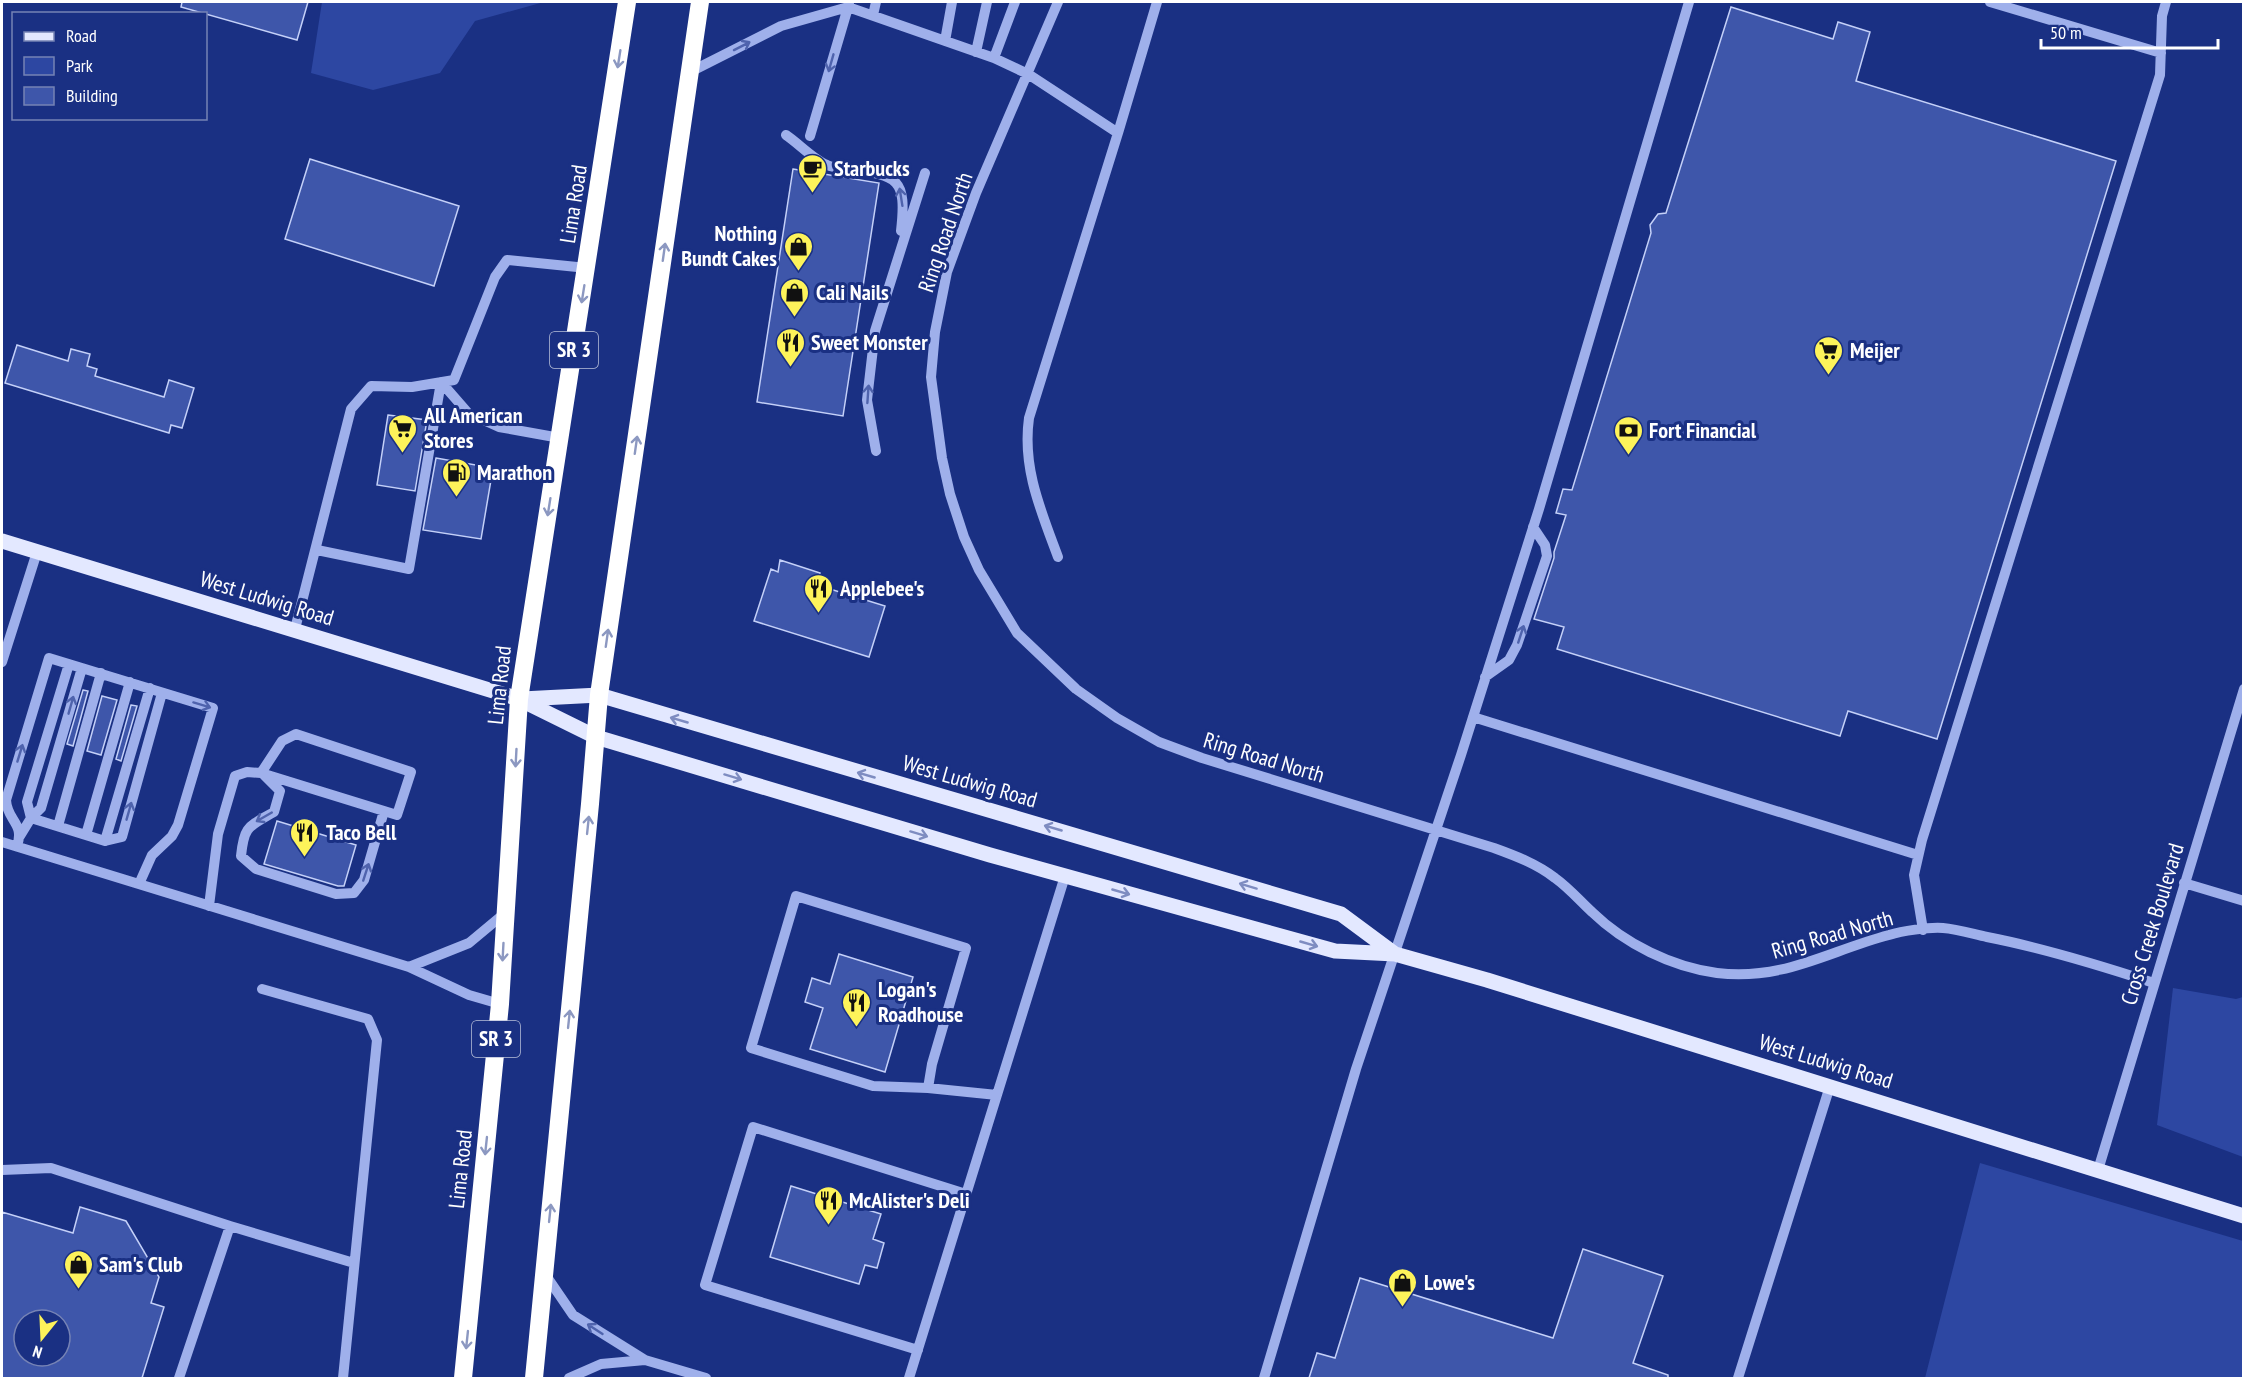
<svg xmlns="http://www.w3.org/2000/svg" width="2245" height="1380" font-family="'PT Sans Narrow',sans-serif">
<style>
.green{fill:#2d47a2}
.building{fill:#3e56aa;stroke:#c4d0f8;stroke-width:1.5;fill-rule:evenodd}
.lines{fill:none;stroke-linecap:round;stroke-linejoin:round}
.minor{stroke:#9fb0eb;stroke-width:10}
.major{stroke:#e3e8ff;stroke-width:15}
.highway{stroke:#fff;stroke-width:18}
.oneway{stroke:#4f63ad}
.oneway2{stroke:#8c98c1}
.oneway3{stroke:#7e8cc1}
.labels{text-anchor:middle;stroke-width:6;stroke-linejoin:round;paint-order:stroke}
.shield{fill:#1a3083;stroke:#bac1da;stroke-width:1.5}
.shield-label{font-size:21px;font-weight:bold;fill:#fff}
.poi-label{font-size:22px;font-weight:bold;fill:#fff;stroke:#1a3083;text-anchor:start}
.street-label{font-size:22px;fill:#fff;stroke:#1a3083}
</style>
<rect width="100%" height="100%" fill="#1a3083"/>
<path class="green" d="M 322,2 L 544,2 L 475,21 L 440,73 L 373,90 L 311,73 Z
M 2173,988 L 2236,999 L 2243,997 L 2243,1157 L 2157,1125 Z
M 1980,1163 L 2243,1241 L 2243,1378 L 1925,1378 Z"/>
<path class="building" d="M 182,2 L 308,2 L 297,40 L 181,7 Z
M 1731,7 L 1833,39 L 1838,22 L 1870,32 L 1856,81 L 2116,161 L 1937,739 L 1848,711 L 1840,736 L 1557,649 L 1564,627 L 1534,619 L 1554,558 L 1554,552 L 1566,515 L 1556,513 L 1563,489 L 1572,490 L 1651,233 L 1650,225 L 1658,214 L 1666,213 Z
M 310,159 L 459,206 L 434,286 L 285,239 Z
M 793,169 L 879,183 L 843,416 L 757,402 Z
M 17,345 L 68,361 L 71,349 L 90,354 L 87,366 L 97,369 L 95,376 L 164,397 L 169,380 L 194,388 L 182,428 L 171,425 L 169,433 L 5,383 Z
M 388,415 L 427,420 L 415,491 L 377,485 Z
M 436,458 L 493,468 L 481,539 L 423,530 Z
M 780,560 L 820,573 L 817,585 L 885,606 L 869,657 L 754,621 L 771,569 L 778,572 Z
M 83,690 L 88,691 L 73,746 L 67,744 Z
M 102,696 L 117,700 L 101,755 L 87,751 Z
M 131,705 L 137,706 L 121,761 L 116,759 Z
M 277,821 L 356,845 L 344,886 L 338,886 L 264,864 Z
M 839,954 L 913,977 L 885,1072 L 810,1049 L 823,1008 L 805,1002 L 812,978 L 830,984 Z
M 791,1186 L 881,1214 L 873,1239 L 884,1243 L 877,1268 L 865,1265 L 859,1284 L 770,1257 Z
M 80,1207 L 126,1221 L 159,1277 L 151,1303 L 164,1307 L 142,1378 L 2,1378 L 2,1212 L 73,1233 ZM 24,1320 L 60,1320 L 60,1356 L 24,1356 Z
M 1583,1249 L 1663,1276 L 1633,1363 L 1668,1375 L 1668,1378 L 1309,1378 L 1317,1353 L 1335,1358 L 1360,1278 L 1553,1338 Z"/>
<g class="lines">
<path class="minor" d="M 1058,2 L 976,193 L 947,272 L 935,332 L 931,377 L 942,458 L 950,494 L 964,537 L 979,570 L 1017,633 L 1076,689 L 1117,718 L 1159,742 L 1202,758 L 1494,848 C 1516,856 1537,864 1555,878 C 1569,888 1580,901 1592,912 C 1625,944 1672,967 1717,973 C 1784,981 1828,951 1889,935 C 1902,931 1928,927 1943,928 C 1957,929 1973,934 1987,937 C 2044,948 2099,965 2154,983
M 1990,2 L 2161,53
M 873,15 L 876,2
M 945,41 L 952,2
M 976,52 L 987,2
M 994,58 L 1015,2
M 690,72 L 781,26 L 848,7 L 994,58 L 1028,74 L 1118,133 L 1029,418 C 1022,468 1041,511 1058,557
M 1118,133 L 1157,2
M 786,135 C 798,143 814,160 827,165 C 834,168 843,168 850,169 C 898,176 907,178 901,231
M 810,136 L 849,4
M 441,382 L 468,413 L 499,427 L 560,438
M 876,451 L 867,400 L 875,331 L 925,173
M 317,550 L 409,569 L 441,382
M 295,629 L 351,409 L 371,386 L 412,387 L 454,380 L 495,277 L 507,260 L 587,268
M 2,662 L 37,552
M 1485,677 L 1509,660 L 1517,645 L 1547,556 L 1545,545 L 1533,527
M 1473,717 L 1918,855
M 264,775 L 280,791 L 274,812 C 248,827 244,826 241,856 L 256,869 L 336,894 L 354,893 L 364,880 L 384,811
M 31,818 L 27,802 L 69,664
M 31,818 L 41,808 L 82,668
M 58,826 L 101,673
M 86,835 L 130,682
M 20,836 L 31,818 L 105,841 L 122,837 L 162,693
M 105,841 L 150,688
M 2,842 L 409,967 L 469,995 L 500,1004
M 17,846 C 25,823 7,821 6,800 L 49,658 L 213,708 L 178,825 L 172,836 L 152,855 L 139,884
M 2184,883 L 2244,901
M 209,906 L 218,834 L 235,776 L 247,772 L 261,773 L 282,741 L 296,734 L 411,772 L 397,815 L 261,773
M 1923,930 L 1914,875 L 1922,840 L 2160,75 L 2162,16 L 2166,2
M 409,967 L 469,943 L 505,913
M 262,989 L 368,1019 L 377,1040 L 343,1378
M 928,1088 L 873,1086 L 751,1048 L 796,896 L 966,948 L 932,1064 L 928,1088 L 997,1095
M 2,1170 L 51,1168 L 230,1226 L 179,1378
M 2098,1170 L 2244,689
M 230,1226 L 354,1263
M 545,1274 L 573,1315 L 645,1360 L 706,1378
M 918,1350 L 705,1285 L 753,1127 L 966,1194
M 569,1378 L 601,1364 L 645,1360
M 909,1378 L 1065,876
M 1264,1378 L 1356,1069 L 1461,755 L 1539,509 L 1689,2
M 1738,1378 L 1830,1086"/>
<path class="major" d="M 2,541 L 519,699 L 596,737 L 990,855 L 1335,951 L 1395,954 L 1487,980 L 2244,1216
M 522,699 L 599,695 L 1341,914 L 1395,954"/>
<path class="highway" d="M 463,1378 L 500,1004 L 519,699 L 627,2
M 534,1378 L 590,804 L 599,695 L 700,2"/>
</g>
<defs><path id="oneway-shaft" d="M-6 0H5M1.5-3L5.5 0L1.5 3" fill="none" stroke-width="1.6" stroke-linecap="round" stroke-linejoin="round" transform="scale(1.5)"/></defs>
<g class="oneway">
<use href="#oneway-shaft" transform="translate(742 46) rotate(-27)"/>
<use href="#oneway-shaft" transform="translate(831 63) rotate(106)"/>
<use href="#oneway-shaft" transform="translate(901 197) rotate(-99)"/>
<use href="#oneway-shaft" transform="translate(868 394) rotate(-86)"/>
<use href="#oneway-shaft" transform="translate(1521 634) rotate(-72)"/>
<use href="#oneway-shaft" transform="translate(71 705) rotate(-74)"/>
<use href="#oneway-shaft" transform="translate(202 705) rotate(17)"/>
<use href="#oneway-shaft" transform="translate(20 753) rotate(-73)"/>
<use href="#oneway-shaft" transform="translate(129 811) rotate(-74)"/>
<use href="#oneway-shaft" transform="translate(264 817) rotate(150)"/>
<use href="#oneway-shaft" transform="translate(366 872) rotate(-72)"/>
<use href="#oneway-shaft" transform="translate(595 1329) rotate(-147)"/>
</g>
<g class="oneway2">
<use href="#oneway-shaft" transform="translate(619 59) rotate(99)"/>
<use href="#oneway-shaft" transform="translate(664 252) rotate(-82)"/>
<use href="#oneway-shaft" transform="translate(583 294) rotate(99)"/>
<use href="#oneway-shaft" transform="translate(636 445) rotate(-82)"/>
<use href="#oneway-shaft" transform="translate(549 507) rotate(99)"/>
<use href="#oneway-shaft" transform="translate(607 638) rotate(-82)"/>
<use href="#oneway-shaft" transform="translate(516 758) rotate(93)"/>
<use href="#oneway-shaft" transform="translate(588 825) rotate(-84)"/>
<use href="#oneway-shaft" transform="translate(503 952) rotate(93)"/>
<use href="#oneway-shaft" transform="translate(569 1019) rotate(-84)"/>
<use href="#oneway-shaft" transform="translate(486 1146) rotate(96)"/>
<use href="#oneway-shaft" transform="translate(550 1213) rotate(-84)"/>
<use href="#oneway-shaft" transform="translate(467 1340) rotate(96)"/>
</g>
<g class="oneway3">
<use href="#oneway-shaft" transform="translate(679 720) rotate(-164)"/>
<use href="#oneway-shaft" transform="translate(866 775) rotate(-164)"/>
<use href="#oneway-shaft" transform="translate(733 777) rotate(17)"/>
<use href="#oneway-shaft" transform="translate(1053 828) rotate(-164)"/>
<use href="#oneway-shaft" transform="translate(919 834) rotate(17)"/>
<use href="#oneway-shaft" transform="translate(1248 886) rotate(-163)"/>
<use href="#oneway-shaft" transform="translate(1121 892) rotate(16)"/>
<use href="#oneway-shaft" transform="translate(1309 944) rotate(16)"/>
</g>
<defs>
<symbol id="cafe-pin" viewBox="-11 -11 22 30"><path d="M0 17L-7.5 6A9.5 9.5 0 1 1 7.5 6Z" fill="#fdf35a" stroke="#1a3083"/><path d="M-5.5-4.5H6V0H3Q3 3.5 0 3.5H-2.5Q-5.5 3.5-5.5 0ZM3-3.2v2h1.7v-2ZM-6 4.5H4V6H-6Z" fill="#111"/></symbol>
<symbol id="shop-pin" viewBox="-11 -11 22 30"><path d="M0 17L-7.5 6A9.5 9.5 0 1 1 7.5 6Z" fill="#fdf35a" stroke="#1a3083"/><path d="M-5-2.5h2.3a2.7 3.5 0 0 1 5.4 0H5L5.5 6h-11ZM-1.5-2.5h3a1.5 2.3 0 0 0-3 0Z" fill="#111"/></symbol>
<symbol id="restaurant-pin" viewBox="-11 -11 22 30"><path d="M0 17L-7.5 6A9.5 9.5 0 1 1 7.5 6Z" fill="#fdf35a" stroke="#1a3083"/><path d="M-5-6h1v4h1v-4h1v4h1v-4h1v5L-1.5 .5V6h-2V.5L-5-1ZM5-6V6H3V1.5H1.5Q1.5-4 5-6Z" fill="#111"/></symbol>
<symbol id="supermarket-pin" viewBox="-11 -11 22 30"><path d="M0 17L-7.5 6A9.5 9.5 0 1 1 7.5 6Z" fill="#fdf35a" stroke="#1a3083"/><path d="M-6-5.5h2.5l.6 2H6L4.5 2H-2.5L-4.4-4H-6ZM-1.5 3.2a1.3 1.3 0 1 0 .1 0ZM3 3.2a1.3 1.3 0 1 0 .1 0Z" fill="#111"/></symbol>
<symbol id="bank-pin" viewBox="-11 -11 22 30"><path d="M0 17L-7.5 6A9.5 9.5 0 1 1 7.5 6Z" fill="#fdf35a" stroke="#1a3083"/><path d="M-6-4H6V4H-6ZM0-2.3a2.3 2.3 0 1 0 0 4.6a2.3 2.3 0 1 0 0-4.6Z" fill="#111"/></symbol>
<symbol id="fuel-pin" viewBox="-11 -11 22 30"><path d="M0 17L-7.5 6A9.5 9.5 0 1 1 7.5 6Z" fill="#fdf35a" stroke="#1a3083"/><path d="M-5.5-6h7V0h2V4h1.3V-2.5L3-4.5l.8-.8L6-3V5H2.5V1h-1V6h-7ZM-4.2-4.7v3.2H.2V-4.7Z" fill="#111"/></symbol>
</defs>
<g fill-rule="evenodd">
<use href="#cafe-pin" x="796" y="152" width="33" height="45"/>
<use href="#shop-pin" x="782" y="230" width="33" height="45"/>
<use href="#shop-pin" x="778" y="276" width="33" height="45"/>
<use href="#restaurant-pin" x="774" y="326" width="33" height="45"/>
<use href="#supermarket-pin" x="1812" y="334" width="33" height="45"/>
<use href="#supermarket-pin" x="386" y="412" width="33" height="45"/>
<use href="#bank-pin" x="1612" y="414" width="33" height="45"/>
<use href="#fuel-pin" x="440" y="456" width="33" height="45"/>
<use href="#restaurant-pin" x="802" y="572" width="33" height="45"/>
<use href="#restaurant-pin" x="288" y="816" width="33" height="45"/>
<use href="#restaurant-pin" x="840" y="986" width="33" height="45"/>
<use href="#restaurant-pin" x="812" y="1184" width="33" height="45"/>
<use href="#shop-pin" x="62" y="1248" width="33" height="45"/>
<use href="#shop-pin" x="1386" y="1266" width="33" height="45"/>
</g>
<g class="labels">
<g class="shield">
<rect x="550" y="332" width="48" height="36" rx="4.5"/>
<rect x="472" y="1021" width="48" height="36" rx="4.5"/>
</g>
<g class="shield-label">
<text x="574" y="357">SR 3</text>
<text x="496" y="1046">SR 3</text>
</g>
<g class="poi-label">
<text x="834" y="176">Starbucks</text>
<text x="777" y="241" text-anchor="end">Nothing<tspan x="777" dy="25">Bundt Cakes</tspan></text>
<text x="816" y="300">Cali Nails</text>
<text x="811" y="350">Sweet Monster</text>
<text x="1850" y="358">Meijer</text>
<text x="424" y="423">All American<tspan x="424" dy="25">Stores</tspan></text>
<text x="1649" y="438">Fort Financial</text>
<text x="477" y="480">Marathon</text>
<text x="840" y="596">Applebee's</text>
<text x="326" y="840">Taco Bell</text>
<text x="878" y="997">Logan's<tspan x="878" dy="25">Roadhouse</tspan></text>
<text x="849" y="1208">McAlister's Deli</text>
<text x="99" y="1272">Sam's Club</text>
<text x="1424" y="1290">Lowe's</text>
</g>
<g class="street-label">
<text transform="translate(573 204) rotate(-81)" y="8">Lima Road</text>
<text transform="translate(945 232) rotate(-71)" y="8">Ring Road North</text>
<text transform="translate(267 598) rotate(17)" y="8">West Ludwig Road</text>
<text transform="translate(499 685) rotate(-84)" y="8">Lima Road</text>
<text transform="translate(1264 757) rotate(17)" y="8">Ring Road North</text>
<text transform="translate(970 781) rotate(16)" y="8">West Ludwig Road</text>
<text transform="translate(2152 924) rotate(-73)" y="8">Cross Creek Boulevard</text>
<text transform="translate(1832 934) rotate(-16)" y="8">Ring Road North</text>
<text transform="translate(1826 1061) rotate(17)" y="8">West Ludwig Road</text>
<text transform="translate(460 1169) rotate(-84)" y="8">Lima Road</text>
</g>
</g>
<rect width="2245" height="1380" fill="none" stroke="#ffffff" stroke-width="6"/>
<rect x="12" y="12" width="195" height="108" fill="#1a3083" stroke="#7683b5" stroke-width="1.5"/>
<rect x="24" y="32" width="30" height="9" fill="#e3e8ff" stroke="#7683b5" stroke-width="1.5"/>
<text x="66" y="42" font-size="18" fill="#ffffff">Road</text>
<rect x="24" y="57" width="30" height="18" fill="#2d47a2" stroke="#7683b5" stroke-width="1.5"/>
<text x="66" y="72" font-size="18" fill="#ffffff">Park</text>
<rect x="24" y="87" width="30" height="18" fill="#3e56aa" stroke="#7683b5" stroke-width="1.5"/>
<text x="66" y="102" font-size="18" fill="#ffffff">Building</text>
<g transform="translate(42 1338) rotate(198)"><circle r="28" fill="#1a3083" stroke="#7683b5" stroke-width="1.5"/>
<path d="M0-4.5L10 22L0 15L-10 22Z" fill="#fdf35a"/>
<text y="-9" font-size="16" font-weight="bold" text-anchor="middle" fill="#ffffff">N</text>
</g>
<path d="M2041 39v9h177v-9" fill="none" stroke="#ffffff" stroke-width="3"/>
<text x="2050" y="39" font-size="18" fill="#ffffff" stroke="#1a3083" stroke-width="4.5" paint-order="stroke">50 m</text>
</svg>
